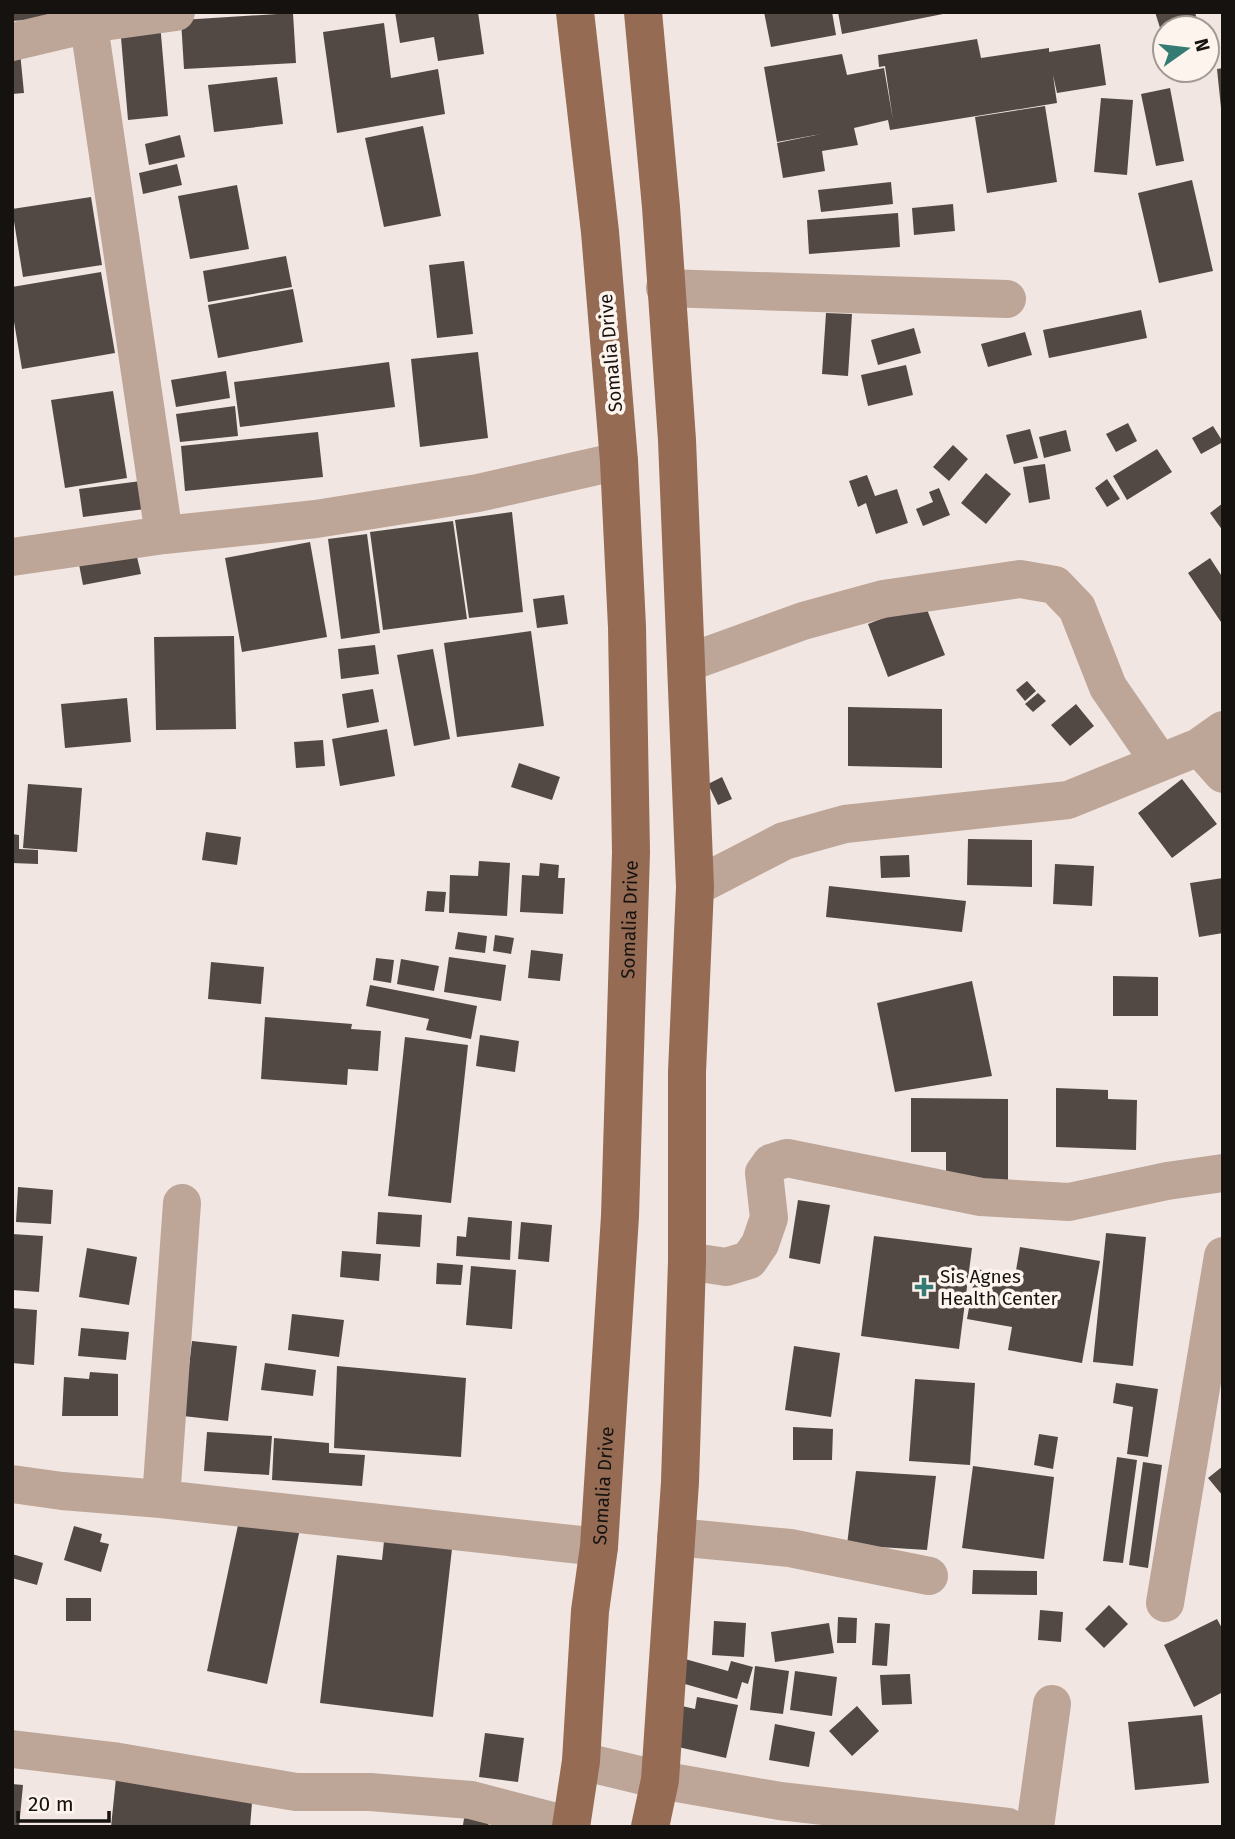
<svg xmlns="http://www.w3.org/2000/svg" width="1235" height="1839" font-family="'Fira Sans',sans-serif">
<style>
.building{fill:#524945}
.lines{fill:none;stroke-linecap:round;stroke-linejoin:round}
.minor{stroke:#bda598;stroke-width:38}
.major{stroke:#956b54;stroke-width:38}
.poi-dot{fill:#347b73;stroke:#fef4ee;stroke-width:2.5}
.labels{text-anchor:middle;stroke-width:7;stroke-linejoin:round;paint-order:stroke}
.street-label{font-size:19px;fill:#151210;stroke:#fef4ee}
.poi-label{font-size:19px;fill:#151210;stroke:#fef4ee;text-anchor:start}
</style>
<rect width="100%" height="100%" fill="#f1e6e1"/>
<path class="building" d="M 12,12 L 65,12 L 65,17 L 12,21 Z
M 395,12 L 478,12 L 484,54 L 438,61 L 434,37 L 400,43 Z
M 764,12 L 832,12 L 836,35 L 771,47 Z
M 838,12 L 948,12 L 948,13 L 842,34 Z
M 1155,12 L 1195,12 L 1197,20 L 1165,28 L 1161,31 Z
M 293,13 L 296,63 L 184,69 L 181,20 Z
M 160,23 L 168,116 L 128,120 L 120,26 Z
M 384,23 L 391,78 L 438,69 L 445,114 L 337,133 L 323,32 Z
M 977,39 L 981,58 L 1049,48 L 1049,52 L 1100,44 L 1106,85 L 1057,93 L 1053,75 L 1057,103 L 890,130 L 888,120 L 854,128 L 858,145 L 822,151 L 825,171 L 783,178 L 777,143 L 821,134 L 777,142 L 764,67 L 842,54 L 847,75 L 884,68 L 893,120 L 885,66 L 879,67 L 878,55 Z
M 20,52 L 24,93 L 12,94 L 12,53 Z
M 1223,68 L 1223,108 L 1221,108 L 1217,69 Z
M 277,77 L 283,124 L 214,132 L 208,85 Z
M 1170,88 L 1184,161 L 1156,166 L 1141,94 Z
M 1101,98 L 1133,100 L 1127,175 L 1094,172 Z
M 1045,106 L 1057,182 L 987,193 L 975,117 Z
M 423,126 L 441,216 L 384,227 L 365,138 Z
M 180,135 L 185,157 L 149,165 L 145,144 Z
M 177,164 L 182,185 L 143,194 L 139,173 Z
M 1192,180 L 1213,271 L 1159,283 L 1138,193 Z
M 891,182 L 893,204 L 821,212 L 818,190 Z
M 237,185 L 249,249 L 190,259 L 178,196 Z
M 91,197 L 102,265 L 23,277 L 12,209 Z
M 953,204 L 955,231 L 914,235 L 912,208 Z
M 898,213 L 900,247 L 809,254 L 807,220 Z
M 286,256 L 292,287 L 208,302 L 203,271 Z
M 464,261 L 473,334 L 437,338 L 429,265 Z
M 101,272 L 115,353 L 22,369 L 12,310 L 12,287 Z
M 293,289 L 303,342 L 218,358 L 208,305 Z
M 1141,310 L 1147,338 L 1049,358 L 1043,330 Z
M 826,313 L 852,314 L 848,376 L 822,374 Z
M 914,328 L 921,353 L 878,365 L 871,340 Z
M 1025,332 L 1032,355 L 988,367 L 981,344 Z
M 478,352 L 488,438 L 420,447 L 411,359 Z
M 389,362 L 395,407 L 240,427 L 234,382 Z
M 906,365 L 913,395 L 868,406 L 861,375 Z
M 226,371 L 230,398 L 176,407 L 171,380 Z
M 113,391 L 127,478 L 65,488 L 51,400 Z
M 235,406 L 238,436 L 180,442 L 176,414 Z
M 1128,423 L 1137,441 L 1116,452 L 1106,434 Z
M 1213,426 L 1223,442 L 1201,454 L 1192,438 Z
M 1030,429 L 1038,458 L 1014,464 L 1006,435 Z
M 1066,430 L 1071,451 L 1044,458 L 1039,437 Z
M 318,432 L 323,477 L 185,491 L 181,446 Z
M 953,445 L 968,459 L 949,481 L 933,467 Z
M 1157,449 L 1172,472 L 1127,500 L 1113,476 Z
M 1045,464 L 1050,499 L 1029,503 L 1023,467 Z
M 986,473 L 1011,494 L 986,524 L 961,503 Z
M 867,475 L 875,496 L 897,489 L 908,523 L 876,534 L 866,503 L 858,507 L 849,481 Z
M 1107,479 L 1120,499 L 1107,507 L 1095,488 Z
M 141,481 L 145,509 L 83,517 L 79,489 Z
M 939,488 L 950,515 L 923,526 L 916,509 L 933,502 L 929,492 Z
M 1223,503 L 1223,531 L 1210,513 Z
M 512,512 L 523,612 L 469,618 L 455,520 Z
M 453,521 L 467,619 L 383,630 L 370,532 Z
M 367,534 L 380,633 L 341,639 L 328,539 Z
M 310,542 L 327,637 L 242,652 L 225,558 Z
M 134,544 L 141,574 L 83,585 L 77,554 Z
M 1210,558 L 1223,578 L 1223,625 L 1188,573 Z
M 564,595 L 568,624 L 537,628 L 533,599 Z
M 924,602 L 945,655 L 888,677 L 868,624 Z
M 531,631 L 544,726 L 457,737 L 444,643 Z
M 234,636 L 236,729 L 156,730 L 154,637 Z
M 375,645 L 379,674 L 341,679 L 338,649 Z
M 433,649 L 450,739 L 414,746 L 397,655 Z
M 1027,681 L 1036,691 L 1025,701 L 1016,690 Z
M 373,689 L 379,722 L 347,728 L 342,694 Z
M 1038,693 L 1046,701 L 1033,712 L 1025,704 Z
M 127,698 L 131,742 L 65,748 L 61,704 Z
M 1076,704 L 1094,726 L 1070,746 L 1051,725 Z
M 848,707 L 942,709 L 942,768 L 848,766 Z
M 387,729 L 395,776 L 340,786 L 332,739 Z
M 323,740 L 325,766 L 296,768 L 294,742 Z
M 519,763 L 560,777 L 552,800 L 511,787 Z
M 722,777 L 732,799 L 718,805 L 708,784 Z
M 1182,779 L 1217,824 L 1172,858 L 1138,813 Z
M 28,784 L 82,788 L 77,852 L 23,848 Z
M 206,832 L 241,837 L 237,865 L 202,860 Z
M 12,834 L 19,835 L 19,849 L 38,850 L 38,864 L 12,863 Z
M 968,839 L 1032,840 L 1032,887 L 967,885 Z
M 909,855 L 910,877 L 881,878 L 880,856 Z
M 479,861 L 510,863 L 507,916 L 449,913 L 450,875 L 478,876 Z
M 540,863 L 559,865 L 558,878 L 565,878 L 563,914 L 520,912 L 522,875 L 539,876 Z
M 1055,864 L 1094,866 L 1092,906 L 1053,904 Z
M 1223,878 L 1223,933 L 1199,937 L 1190,883 Z
M 829,886 L 966,901 L 962,932 L 826,917 Z
M 427,891 L 446,892 L 444,912 L 425,911 Z
M 458,932 L 487,936 L 485,953 L 455,949 Z
M 495,935 L 514,938 L 511,954 L 493,951 Z
M 531,950 L 563,954 L 560,981 L 528,978 Z
M 449,957 L 506,965 L 501,1001 L 444,992 Z
M 376,958 L 394,960 L 391,983 L 373,980 Z
M 401,959 L 439,966 L 434,991 L 397,984 Z
M 211,962 L 264,967 L 261,1004 L 208,999 Z
M 1113,976 L 1158,977 L 1158,1016 L 1113,1016 Z
M 972,981 L 992,1076 L 895,1092 L 877,1003 Z
M 370,985 L 477,1006 L 471,1039 L 426,1030 L 429,1019 L 366,1006 Z
M 265,1017 L 352,1024 L 351,1029 L 381,1031 L 378,1071 L 348,1069 L 347,1085 L 261,1079 Z
M 480,1035 L 519,1041 L 515,1072 L 476,1066 Z
M 405,1037 L 468,1045 L 451,1203 L 388,1196 Z
M 1056,1088 L 1108,1090 L 1108,1099 L 1137,1100 L 1136,1150 L 1056,1147 Z
M 911,1098 L 1008,1099 L 1008,1190 L 946,1182 L 946,1152 L 911,1152 Z
M 18,1187 L 53,1190 L 51,1224 L 16,1222 Z
M 798,1200 L 830,1205 L 820,1264 L 789,1258 Z
M 378,1212 L 422,1215 L 420,1247 L 376,1244 Z
M 468,1217 L 512,1221 L 510,1260 L 456,1256 L 457,1236 L 466,1237 Z
M 521,1222 L 552,1225 L 549,1262 L 518,1259 Z
M 1106,1233 L 1146,1237 L 1133,1366 L 1093,1362 Z
M 12,1234 L 43,1236 L 39,1292 L 12,1290 Z
M 874,1236 L 972,1248 L 959,1349 L 861,1336 Z
M 1020,1247 L 1100,1261 L 1082,1363 L 1008,1350 L 1012,1327 L 967,1319 L 976,1269 L 1015,1276 Z
M 87,1248 L 137,1257 L 129,1305 L 79,1297 Z
M 342,1251 L 381,1254 L 379,1281 L 340,1277 Z
M 437,1263 L 463,1265 L 461,1285 L 436,1284 Z
M 471,1266 L 516,1270 L 512,1329 L 466,1325 Z
M 12,1308 L 37,1310 L 34,1365 L 12,1363 Z
M 292,1314 L 344,1320 L 339,1357 L 288,1350 Z
M 81,1328 L 129,1332 L 126,1360 L 78,1356 Z
M 192,1341 L 237,1346 L 228,1421 L 183,1416 Z
M 794,1346 L 840,1353 L 831,1417 L 785,1410 Z
M 265,1363 L 316,1370 L 313,1396 L 261,1390 Z
M 337,1366 L 466,1378 L 461,1457 L 334,1448 Z
M 90,1372 L 118,1374 L 118,1416 L 62,1416 L 64,1377 L 89,1379 Z
M 915,1379 L 975,1383 L 970,1465 L 909,1461 Z
M 1116,1383 L 1158,1389 L 1148,1457 L 1127,1454 L 1133,1407 L 1113,1403 Z
M 793,1427 L 833,1429 L 832,1460 L 793,1460 Z
M 207,1432 L 272,1436 L 269,1475 L 204,1471 Z
M 1039,1434 L 1058,1437 L 1053,1469 L 1034,1465 Z
M 274,1438 L 329,1443 L 329,1453 L 365,1455 L 362,1486 L 272,1480 Z
M 1117,1457 L 1137,1460 L 1123,1563 L 1103,1561 Z
M 1143,1462 L 1162,1465 L 1148,1568 L 1129,1565 Z
M 973,1466 L 1054,1477 L 1044,1559 L 962,1548 Z
M 1223,1466 L 1223,1496 L 1208,1478 Z
M 856,1471 L 936,1476 L 927,1550 L 847,1545 Z
M 241,1511 L 301,1524 L 267,1684 L 207,1671 Z
M 74,1526 L 102,1534 L 100,1542 L 109,1544 L 101,1572 L 64,1560 Z
M 385,1532 L 453,1540 L 433,1717 L 320,1703 L 337,1555 L 382,1560 Z
M 12,1554 L 43,1563 L 37,1585 L 12,1578 Z
M 973,1570 L 1037,1571 L 1037,1595 L 972,1594 Z
M 66,1598 L 91,1598 L 91,1621 L 66,1621 Z
M 1109,1605 L 1128,1624 L 1104,1648 L 1085,1629 Z
M 1040,1610 L 1063,1612 L 1061,1642 L 1038,1640 Z
M 838,1617 L 857,1618 L 856,1643 L 837,1643 Z
M 1217,1619 L 1223,1630 L 1223,1692 L 1194,1707 L 1164,1645 Z
M 714,1621 L 746,1623 L 744,1657 L 712,1655 Z
M 829,1623 L 834,1653 L 775,1662 L 771,1632 Z
M 875,1623 L 890,1624 L 887,1666 L 872,1665 Z
M 685,1659 L 728,1671 L 731,1661 L 753,1667 L 748,1684 L 742,1682 L 737,1699 L 678,1682 Z
M 755,1666 L 789,1671 L 783,1714 L 750,1710 Z
M 795,1671 L 837,1677 L 832,1716 L 790,1710 Z
M 910,1674 L 912,1704 L 882,1705 L 880,1675 Z
M 697,1697 L 738,1705 L 726,1758 L 674,1746 L 682,1706 L 695,1709 Z
M 857,1706 L 879,1731 L 852,1756 L 829,1731 Z
M 1202,1715 L 1209,1783 L 1135,1790 L 1128,1722 Z
M 775,1724 L 815,1732 L 809,1767 L 769,1760 Z
M 485,1733 L 524,1738 L 518,1782 L 479,1777 Z
M 116,1778 L 253,1791 L 250,1827 L 111,1827 Z
M 12,1784 L 23,1785 L 19,1827 L 12,1827 Z
M 466,1806 L 491,1811 L 488,1827 L 463,1825 Z"/>
<g class="lines">
<path class="minor" d="M 87,12 L 164,535
M 12,42 L 88,24 L 176,12
M 665,288 L 1007,299
M 12,557 L 164,535 L 316,519 L 478,493 L 619,461
M 687,663 L 803,621 L 883,599 L 1020,579 L 1055,585 L 1077,608 L 1108,687 L 1159,761
M 1199,747 L 1223,774
M 695,887 L 784,841 L 845,824 L 1068,800 L 1199,747 L 1223,730
M 687,1261 L 726,1267 L 749,1260 L 760,1244 L 769,1218 L 764,1173 L 771,1163 L 787,1158 L 981,1197 L 1069,1202 L 1167,1181 L 1223,1173
M 12,1484 L 62,1491 L 161,1499 L 599,1547
M 161,1499 L 182,1203
M 676,1537 L 790,1548 L 929,1576
M 1165,1603 L 1223,1256
M 12,1749 L 113,1761 L 296,1792 L 370,1792 L 471,1800 L 571,1826
M 581,1761 L 660,1780 L 780,1801 L 1008,1827
M 1035,1827 L 1052,1704"/>
<g class="major">
<path d="M 643,12 L 661,207 L 677,440 L 695,887 L 687,1072 L 687,1261 L 680,1482 L 660,1780 L 650,1827"/>
<path id="s1" d="M 571,1827 L 581,1761 L 590,1611 L 599,1547 L 620,1216 L 631,852 L 627,627 L 619,461 L 600,232 L 575,12"/>
</g>
</g>
<path class="poi-dot" d="M920.5 1276.5h7v7h7v7h-7v7h-7v-7h-7v-7h7z"/>
<g class="labels">
<g class="street-label">
<text transform="translate(610 353) rotate(-95)" y="7">Somalia Drive</text>
<text dy="7" stroke="none"><textPath href="#s1" startOffset="910">Somalia Drive</textPath></text>
<text dy="7" stroke="none"><textPath href="#s1" startOffset="343">Somalia Drive</textPath></text>
</g>
<g class="poi-label">
<text x="940" y="1283">Sis Agnes<tspan x="940" dy="22">Health Center</tspan></text>
</g>
</g>
<rect width="1235" height="1839" fill="none" stroke="#151210" stroke-width="28"/>
<g transform="translate(1186 49) rotate(76)"><circle r="33" fill="#fef4ee" stroke="#a19a95" stroke-width="2"/>
<path d="M0-5L12 26L0 18L-12 26Z" fill="#347b73"/>
<text y="-10" font-size="19" font-weight="bold" text-anchor="middle" fill="#151210">N</text>
</g>
<path d="M18 1811v10h91v-10" fill="none" stroke="#151210" stroke-width="3.5"/>
<text x="28" y="1811" font-size="21" fill="#151210" stroke="#fef4ee" stroke-width="5" paint-order="stroke">20 m</text>
</svg>
